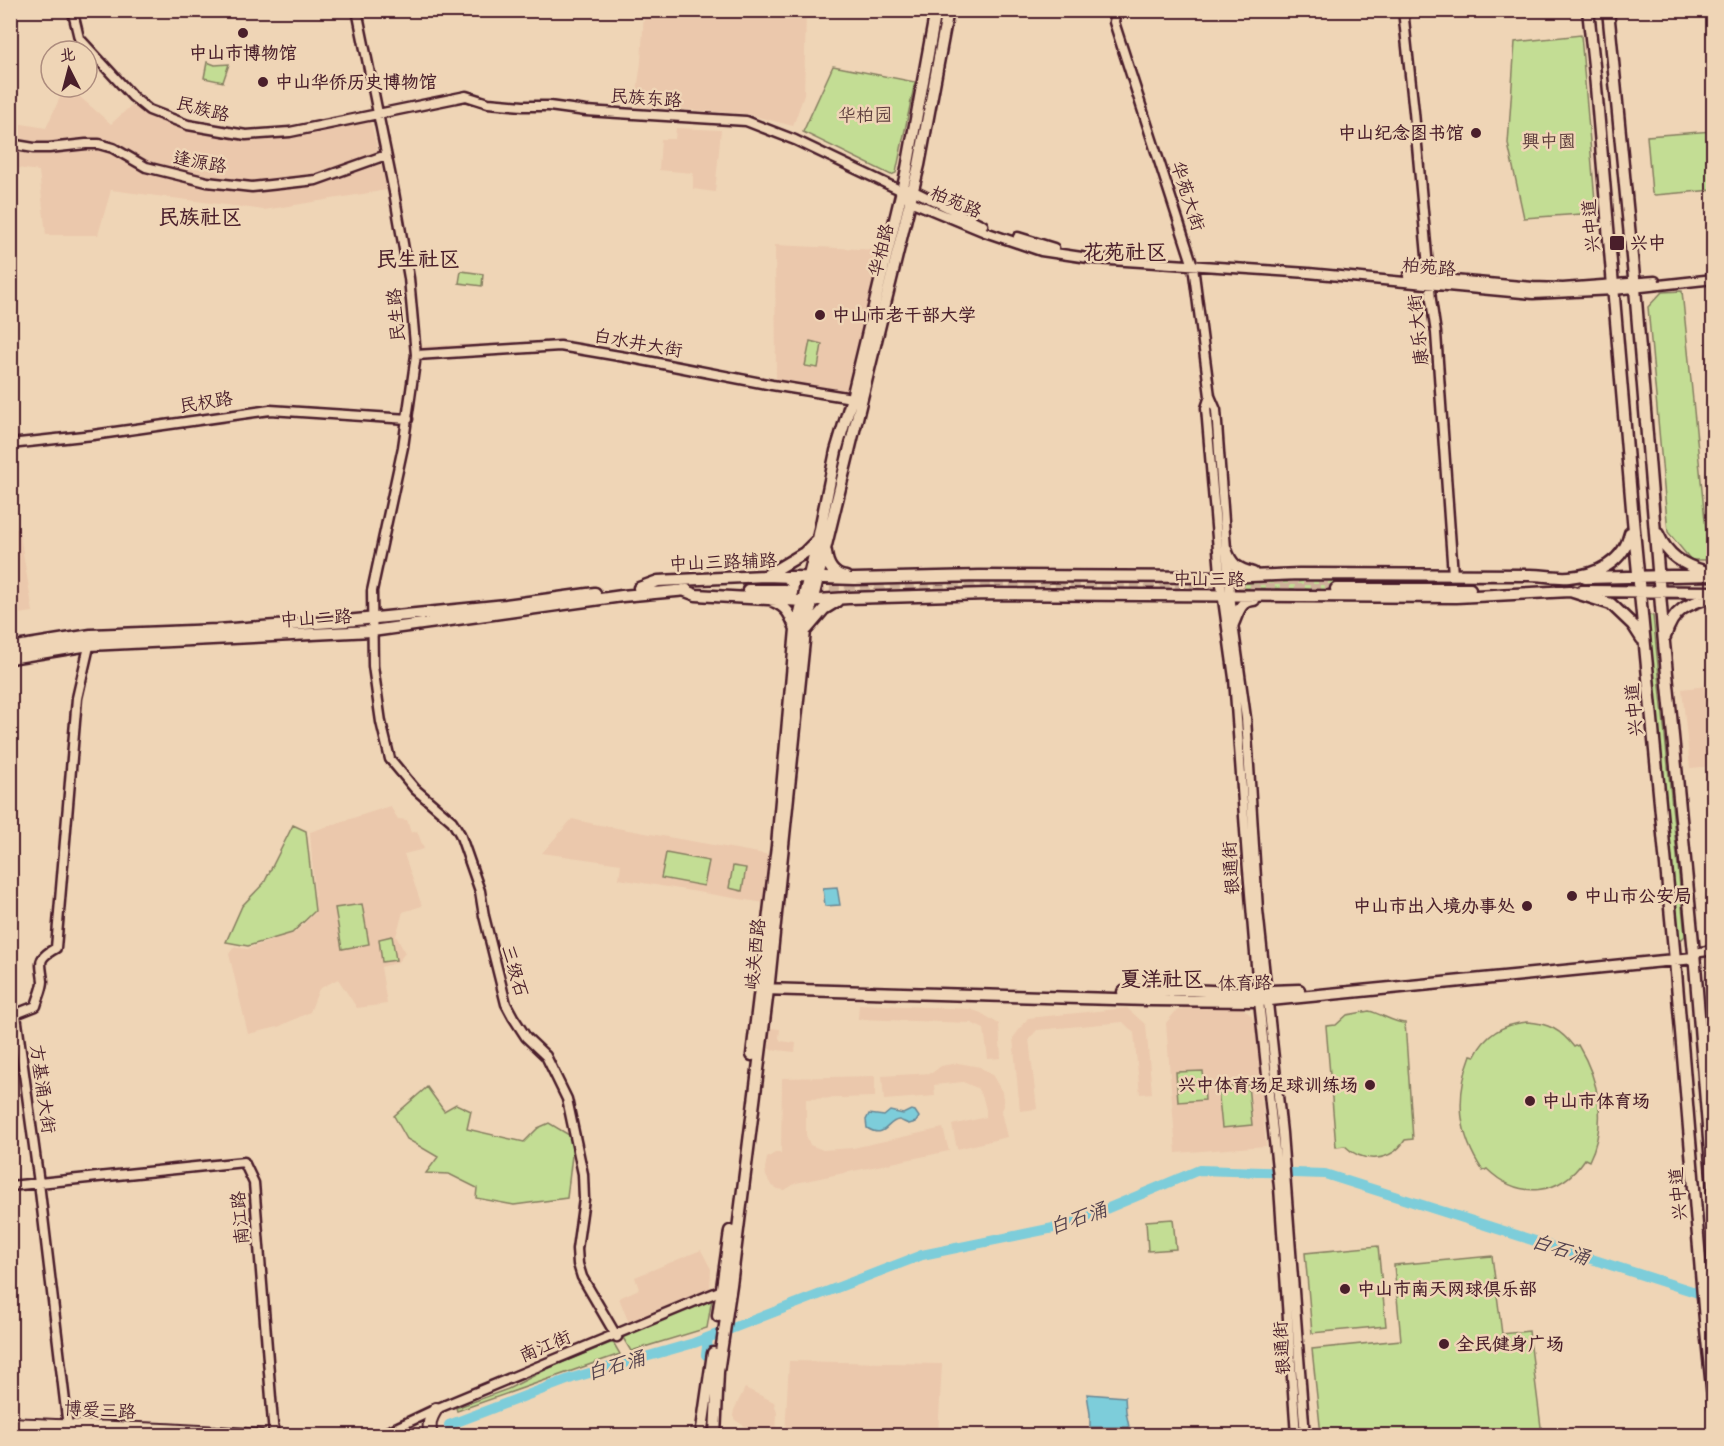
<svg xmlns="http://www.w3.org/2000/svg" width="1724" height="1446" font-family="'Patrick Hand','LXGW WenKai TC',sans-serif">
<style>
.built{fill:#ebc8ac}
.green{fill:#c3dd94;stroke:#867e60;stroke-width:1.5}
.water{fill:#7dcdda;stroke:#698794;stroke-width:1.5}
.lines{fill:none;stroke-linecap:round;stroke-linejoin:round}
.river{stroke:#7dcdda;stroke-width:10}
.major-tunnel{stroke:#ceb19a;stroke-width:10;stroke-dasharray:10 5;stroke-linecap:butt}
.minor-casing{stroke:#4a1f2b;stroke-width:13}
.major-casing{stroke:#4a1f2b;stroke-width:15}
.highway-casing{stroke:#4a1f2b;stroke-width:16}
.minor{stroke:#efd5b6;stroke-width:8}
.major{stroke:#efd5b6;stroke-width:10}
.highway{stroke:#efd5b6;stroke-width:12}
.poi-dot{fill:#4a1f2b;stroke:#efd5b6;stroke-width:2}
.labels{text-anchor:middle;stroke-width:5;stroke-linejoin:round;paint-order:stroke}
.poi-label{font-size:18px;font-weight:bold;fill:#4a1f2b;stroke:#efd5b6;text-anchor:start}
.street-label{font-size:18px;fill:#4a1f2b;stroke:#efd5b6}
.park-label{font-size:18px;fill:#5c3c3b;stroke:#efd5b6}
.water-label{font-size:20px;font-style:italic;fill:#54424e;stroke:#efd5b6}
.quarter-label{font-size:21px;font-weight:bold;fill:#4a1f2b;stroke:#efd5b6}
</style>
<rect width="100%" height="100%" fill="#efd5b6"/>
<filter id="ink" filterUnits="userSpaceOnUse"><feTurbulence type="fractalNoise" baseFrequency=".0167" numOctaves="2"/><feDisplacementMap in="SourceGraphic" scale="12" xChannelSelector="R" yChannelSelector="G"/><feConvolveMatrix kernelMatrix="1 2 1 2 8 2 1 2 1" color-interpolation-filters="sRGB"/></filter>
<g filter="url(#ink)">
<path class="built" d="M 697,10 L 806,11 L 804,95 L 793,126 L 746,114 L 635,106 L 641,62 L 644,13 L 697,14 Z
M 72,90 L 111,124 L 135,102 L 151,118 L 225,137 L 289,135 L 370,118 L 387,190 L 264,210 L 111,190 L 98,235 L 46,235 L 39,171 L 11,167 L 10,122 L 46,128 L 62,93 Z
M 676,128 L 721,130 L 715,192 L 693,189 L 693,173 L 659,170 L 661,139 L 675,139 Z
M 775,245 L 881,250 L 846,391 L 850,392 L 847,403 L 565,352 L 490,355 L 420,360 L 419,346 L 559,341 L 776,379 Z
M 11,509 L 16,516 L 16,529 L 19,529 L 33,612 L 11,615 Z
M 1706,686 L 1713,766 L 1690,768 L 1682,689 Z
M 390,806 L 398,819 L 407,820 L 411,833 L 417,831 L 424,849 L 404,854 L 422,906 L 403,912 L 396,936 L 405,953 L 397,963 L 381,967 L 387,1004 L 357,1008 L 338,979 L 319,989 L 310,1012 L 278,1027 L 248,1034 L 229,954 L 234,947 L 247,949 L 296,932 L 316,912 L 310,832 Z
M 572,819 L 594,824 L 770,855 L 764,903 L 619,879 L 621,864 L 542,853 Z
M 859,1004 L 970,1009 L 981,1013 L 999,1024 L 1001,1058 L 988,1059 L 984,1029 L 971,1023 L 858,1019 Z
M 1186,1007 L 1242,1008 L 1252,1016 L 1256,1031 L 1266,1146 L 1176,1153 L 1166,1023 L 1176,1011 Z
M 1127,1008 L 1146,1025 L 1152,1093 L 1140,1094 L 1134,1033 L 1123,1022 L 1037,1030 L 1029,1039 L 1037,1109 L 1020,1111 L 1013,1038 L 1028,1018 Z
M 771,1028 L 780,1029 L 779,1038 L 781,1041 L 796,1043 L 795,1052 L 769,1049 Z
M 958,1063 L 980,1067 L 993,1076 L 1002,1092 L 1004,1106 L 1001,1112 L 1007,1137 L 957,1149 L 952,1125 L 986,1117 L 986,1110 L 983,1098 L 977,1088 L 963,1082 L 934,1085 L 935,1096 L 884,1100 L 882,1076 L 932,1073 L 941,1066 Z
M 875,1076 L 875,1097 L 806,1099 L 806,1135 L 810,1145 L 823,1150 L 853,1148 L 943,1128 L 949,1151 L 796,1183 L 785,1190 L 778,1189 L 771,1185 L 766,1176 L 765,1168 L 767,1158 L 775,1153 L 781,1153 L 782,1078 Z
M 701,1250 L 711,1269 L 710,1288 L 705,1293 L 630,1326 L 619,1298 L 639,1289 L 635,1277 Z
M 789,1361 L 942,1364 L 938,1435 L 785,1435 Z
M 745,1388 L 774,1402 L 777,1413 L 776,1435 L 759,1435 L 756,1434 L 757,1430 L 751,1427 L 749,1429 L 735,1420 L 733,1416 L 734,1410 Z"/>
<path class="green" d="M 1581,35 L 1596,213 L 1524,218 L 1508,144 L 1515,42 Z
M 207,62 L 215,65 L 229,64 L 223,82 L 204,78 Z
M 833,66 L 915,82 L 896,173 L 891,175 L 803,132 Z
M 1713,131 L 1713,190 L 1655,195 L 1652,193 L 1647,136 Z
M 461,271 L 483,274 L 482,286 L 459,283 Z
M 1682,291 L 1709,560 L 1691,560 L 1668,532 L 1648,307 L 1662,292 Z
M 810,341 L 822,344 L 818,368 L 805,366 Z
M 1335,577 L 1335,593 L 1305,589 L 1242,588 L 1239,585 L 1241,582 L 1296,582 Z
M 1647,614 L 1653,616 L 1685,936 L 1682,939 L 1677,938 L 1646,615 Z
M 293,825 L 306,831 L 315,911 L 292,933 L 248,946 L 226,942 L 242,906 L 264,883 Z
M 666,853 L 709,861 L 704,886 L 661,878 Z
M 733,866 L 746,868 L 742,891 L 729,888 Z
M 362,904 L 369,944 L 342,949 L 335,908 Z
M 392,936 L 396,960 L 382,962 L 379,939 Z
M 1369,1011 C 1382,1014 1394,1023 1405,1023 L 1413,1139 L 1405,1140 C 1391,1162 1363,1164 1345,1146 L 1336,1147 L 1326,1026 L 1336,1025 L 1347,1015 Z
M 1527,1022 C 1548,1023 1561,1030 1574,1047 L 1578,1045 C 1599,1080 1608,1123 1589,1161 L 1585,1159 C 1560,1196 1519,1200 1487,1169 L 1483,1171 C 1458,1134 1455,1097 1471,1055 L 1475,1056 C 1485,1035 1504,1024 1527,1022 Z
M 1203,1071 L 1205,1100 L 1178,1102 L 1176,1072 Z
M 1248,1085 L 1252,1125 L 1222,1128 L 1218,1088 Z
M 427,1087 L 444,1111 L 456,1104 L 471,1111 L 467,1129 L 524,1142 L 538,1128 L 549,1123 L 574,1138 L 567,1198 L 514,1205 L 476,1198 L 477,1188 L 449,1174 L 426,1173 L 438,1157 L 407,1139 L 394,1116 Z
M 1173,1219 L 1176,1249 L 1148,1251 L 1146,1221 Z
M 1378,1246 L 1386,1326 L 1312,1333 L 1305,1253 Z
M 1492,1256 L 1502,1334 L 1529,1331 L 1542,1435 L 1321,1435 L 1312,1349 L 1401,1340 L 1394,1265 Z
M 712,1298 L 707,1328 L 631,1351 L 622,1336 Z
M 613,1342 L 620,1354 L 457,1411 L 456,1408 L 508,1389 L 551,1367 Z"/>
<path class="water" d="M 837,887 L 840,905 L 825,906 L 823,888 Z
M 911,1110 L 915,1111 L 919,1117 L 916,1122 L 909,1124 C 908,1124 900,1120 899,1120 C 887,1120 886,1140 867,1128 L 866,1120 L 869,1114 L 884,1116 L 890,1111 L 903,1114 Z
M 1087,1394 L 1125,1397 L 1126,1412 L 1129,1427 L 1090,1427 L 1090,1414 Z"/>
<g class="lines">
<path class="river" d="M 706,1355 L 708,1338
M 449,1425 L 572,1378 L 694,1343 L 922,1255 L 1068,1225 L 1199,1170 L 1325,1174 L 1714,1298"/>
<path class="major-tunnel" d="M 1258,580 L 1336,580
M 785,590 L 812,587 L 1336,589"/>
<defs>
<path id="minor" d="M 74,10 L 74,17 L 79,38 L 133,97 L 149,110 L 188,125 L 246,135 L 290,132 L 466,96 L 488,103 L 523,106 L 549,106 L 586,111 L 746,121 L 795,140 L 902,191 L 910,201 L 985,232 L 1041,251 L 1095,259 L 1308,273 L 1533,294 L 1614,290 L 1714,279
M 357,10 L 394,192 L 409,278 L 416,355 L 403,447 L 372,591 L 373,666 L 381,722 L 390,759 L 415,789 L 452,821 L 460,834 L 480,891 L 484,916 L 506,1004 L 513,1017 L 526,1037 L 546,1056 L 567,1099 L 583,1174 L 584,1199 L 577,1249 L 578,1264 L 582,1277 L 617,1337
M 1116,10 L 1114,22 L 1193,266 L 1210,396 L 1216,410 L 1226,549 L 1233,624 L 1246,718 L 1258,910 L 1282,1133 L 1305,1436
M 1403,10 L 1414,112 L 1431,300 L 1436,333 L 1453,575
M 10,144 L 34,148 L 49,148 L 86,144 L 99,144 L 113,148 L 146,167 L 207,182 L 252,187 L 316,180 L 386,155
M 908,190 L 912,190 L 983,225
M 1018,237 L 1054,248
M 1408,276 L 1533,287 L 1563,288 L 1655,281
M 416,355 L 560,346 L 637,359 L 772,385 L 852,398
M 1210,396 L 1206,408 L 1221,585 L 1234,678 L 1247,858 L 1259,1001 L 1279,1187 L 1296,1436
M 10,444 L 93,435 L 270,410 L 408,419
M 1694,953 L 1714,950
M 13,1015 L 36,1006 C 38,998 43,989 43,981 C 41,962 36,959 56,948 L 77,698 L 90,642
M 16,1015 L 39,1183 L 68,1427
M 10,1186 L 244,1162 L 254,1183 L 274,1436
M 383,1434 L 436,1409 L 722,1290"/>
<path id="major" d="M 1588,10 L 1595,75 L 1633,520 L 1675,960 L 1705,1320 L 1714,1407
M 1608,10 L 1635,288 L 1664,643 L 1694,953 L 1714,1201
M 1658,534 C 1667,555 1683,565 1704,571
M 1226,549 C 1231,565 1238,569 1253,573
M 826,552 C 827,564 832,575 846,577
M 767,575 L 804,553 L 818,539
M 1585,578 L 1714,575
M 639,588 L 658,581 L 765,576 L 855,579 L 980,576 L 1229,577 L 1299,574 L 1530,575 C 1542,575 1556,578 1569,577 C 1597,575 1624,562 1630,533
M 1336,589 L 1470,589
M 683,590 L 696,595 L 803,601 L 848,598 L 988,594 L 1456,597 L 1570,591 L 1611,604 L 1633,625 L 1642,639
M 748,590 L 785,590
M 1582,591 L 1714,592
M 781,599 L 792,593 L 793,584 L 787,577
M 773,601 C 788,608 790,614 796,629
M 1233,624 C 1238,613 1240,600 1254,600
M 807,629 L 824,609 L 837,601
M 1665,637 C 1673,609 1687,604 1714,596
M 10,648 L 91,635 L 217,630 L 346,621 L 506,605 L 595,593
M 10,658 L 89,645 L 372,631 L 622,596 L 687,590
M 764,989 L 1149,1000 L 1259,1001 L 1694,958
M 1123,992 L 1187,990 L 1236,992 L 1299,990
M 752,1055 L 777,846 L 796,629 L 818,539 L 836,451 L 852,398 L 906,174 L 936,10
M 718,1316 L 730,1231
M 701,1436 L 713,1353
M 715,1436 L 718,1372 L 731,1285 L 769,982 L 805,631 L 919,165 L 948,10"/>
<path id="highway" d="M 10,1424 C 93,1428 177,1429 259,1436
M 380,1436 L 395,1436
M 431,1436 C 428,1425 430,1418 436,1409"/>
</defs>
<use href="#minor" class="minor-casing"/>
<use href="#major" class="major-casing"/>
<use href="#highway" class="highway-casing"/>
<use href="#minor" class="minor"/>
<use href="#major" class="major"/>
<use href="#highway" class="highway"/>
</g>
</g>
<g class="poi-dot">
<circle cx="243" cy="33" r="6"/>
<circle cx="263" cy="82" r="6"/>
<circle cx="1476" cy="133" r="6"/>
<rect x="1609" y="235" width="16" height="16" rx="3"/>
<circle cx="820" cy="315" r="6"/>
<circle cx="1572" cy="896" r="6"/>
<circle cx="1527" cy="906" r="6"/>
<circle cx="1370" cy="1085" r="6"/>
<circle cx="1530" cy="1101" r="6"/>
<circle cx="1345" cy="1289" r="6"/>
<circle cx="1444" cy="1344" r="6"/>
</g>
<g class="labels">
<g class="poi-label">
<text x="243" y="59" text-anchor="middle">中山市博物馆</text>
<text x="275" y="88">中山华侨历史博物馆</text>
<text x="1464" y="139" text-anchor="end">中山纪念图书馆</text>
<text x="1630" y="249">兴中</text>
<text x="832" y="321">中山市老干部大学</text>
<text x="1584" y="902">中山市公安局</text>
<text x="1515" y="912" text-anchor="end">中山市出入境办事处</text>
<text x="1358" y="1091" text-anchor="end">兴中体育场足球训练场</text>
<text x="1542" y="1107">中山市体育场</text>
<text x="1357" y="1295">中山市南天网球俱乐部</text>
<text x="1456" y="1350">全民健身广场</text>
</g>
<g class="street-label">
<text transform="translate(646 98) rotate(4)" y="6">民族东路</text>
<text transform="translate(203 109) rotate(14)" y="6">民族路</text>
<text transform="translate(200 162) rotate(10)" y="6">逢源路</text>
<text transform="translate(1188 196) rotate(72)" y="6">华苑大街</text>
<text transform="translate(956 202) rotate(23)" y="6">柏苑路</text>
<text transform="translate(1591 226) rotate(-95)" y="6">兴中道</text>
<text transform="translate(881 250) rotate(-76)" y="6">华柏路</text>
<text transform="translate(1429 267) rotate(5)" y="6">柏苑路</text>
<text transform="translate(396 315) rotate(-95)" y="6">民生路</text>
<text transform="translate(1418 330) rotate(-96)" y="6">康乐大街</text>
<text transform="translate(638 343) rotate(10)" y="6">白水井大街</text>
<text transform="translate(206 402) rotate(-9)" y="6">民权路</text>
<text transform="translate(723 562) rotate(-2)" y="6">中山三路辅路</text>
<text transform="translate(1209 579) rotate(1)" y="6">中山三路</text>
<text transform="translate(316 618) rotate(-3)" y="6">中山二路</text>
<text transform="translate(1634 710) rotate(-95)" y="6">兴中道</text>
<text transform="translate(1231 868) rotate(-94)" y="6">银通街</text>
<text transform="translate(755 954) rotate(-84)" y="6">岐关西路</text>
<text transform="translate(515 971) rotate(74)" y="6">三级石</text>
<text transform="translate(1245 983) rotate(-1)" y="6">体育路</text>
<text transform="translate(43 1089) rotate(82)" y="6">方基涌大街</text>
<text transform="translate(1678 1194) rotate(-95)" y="6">兴中道</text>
<text transform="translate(240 1218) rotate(-95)" y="6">南江路</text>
<text transform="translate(545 1346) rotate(-23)" y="6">南江街</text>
<text transform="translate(1282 1348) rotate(-94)" y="6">银通街</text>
<text transform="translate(100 1410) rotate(3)" y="6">博爱三路</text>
</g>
<g class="park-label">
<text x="865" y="121">华柏园</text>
<text x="1549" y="147">興中園</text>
</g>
<g class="water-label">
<text transform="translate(1078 1218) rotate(-19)" y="7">白石涌</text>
<text transform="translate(1561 1249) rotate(18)" y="7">白石涌</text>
<text transform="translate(616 1365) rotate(-16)" y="7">白石涌</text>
</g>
<g class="quarter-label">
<text x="200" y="224">民族社区</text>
<text x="1125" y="259">花苑社区</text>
<text x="418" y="266">民生社区</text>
<text x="1162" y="986">夏洋社区</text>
</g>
</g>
<rect width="1724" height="1446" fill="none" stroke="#efd5b6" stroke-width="36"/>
<rect x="18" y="18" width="1688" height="1410" fill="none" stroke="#4a1f2b" stroke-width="2" filter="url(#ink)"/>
<g transform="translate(69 69) rotate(354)"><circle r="28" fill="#efd5b6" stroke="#ad8c7e" stroke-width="1.5"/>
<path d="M0-4.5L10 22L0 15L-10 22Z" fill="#4a1f2b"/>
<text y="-9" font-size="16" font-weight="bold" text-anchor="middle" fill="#4a1f2b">北</text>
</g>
</svg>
